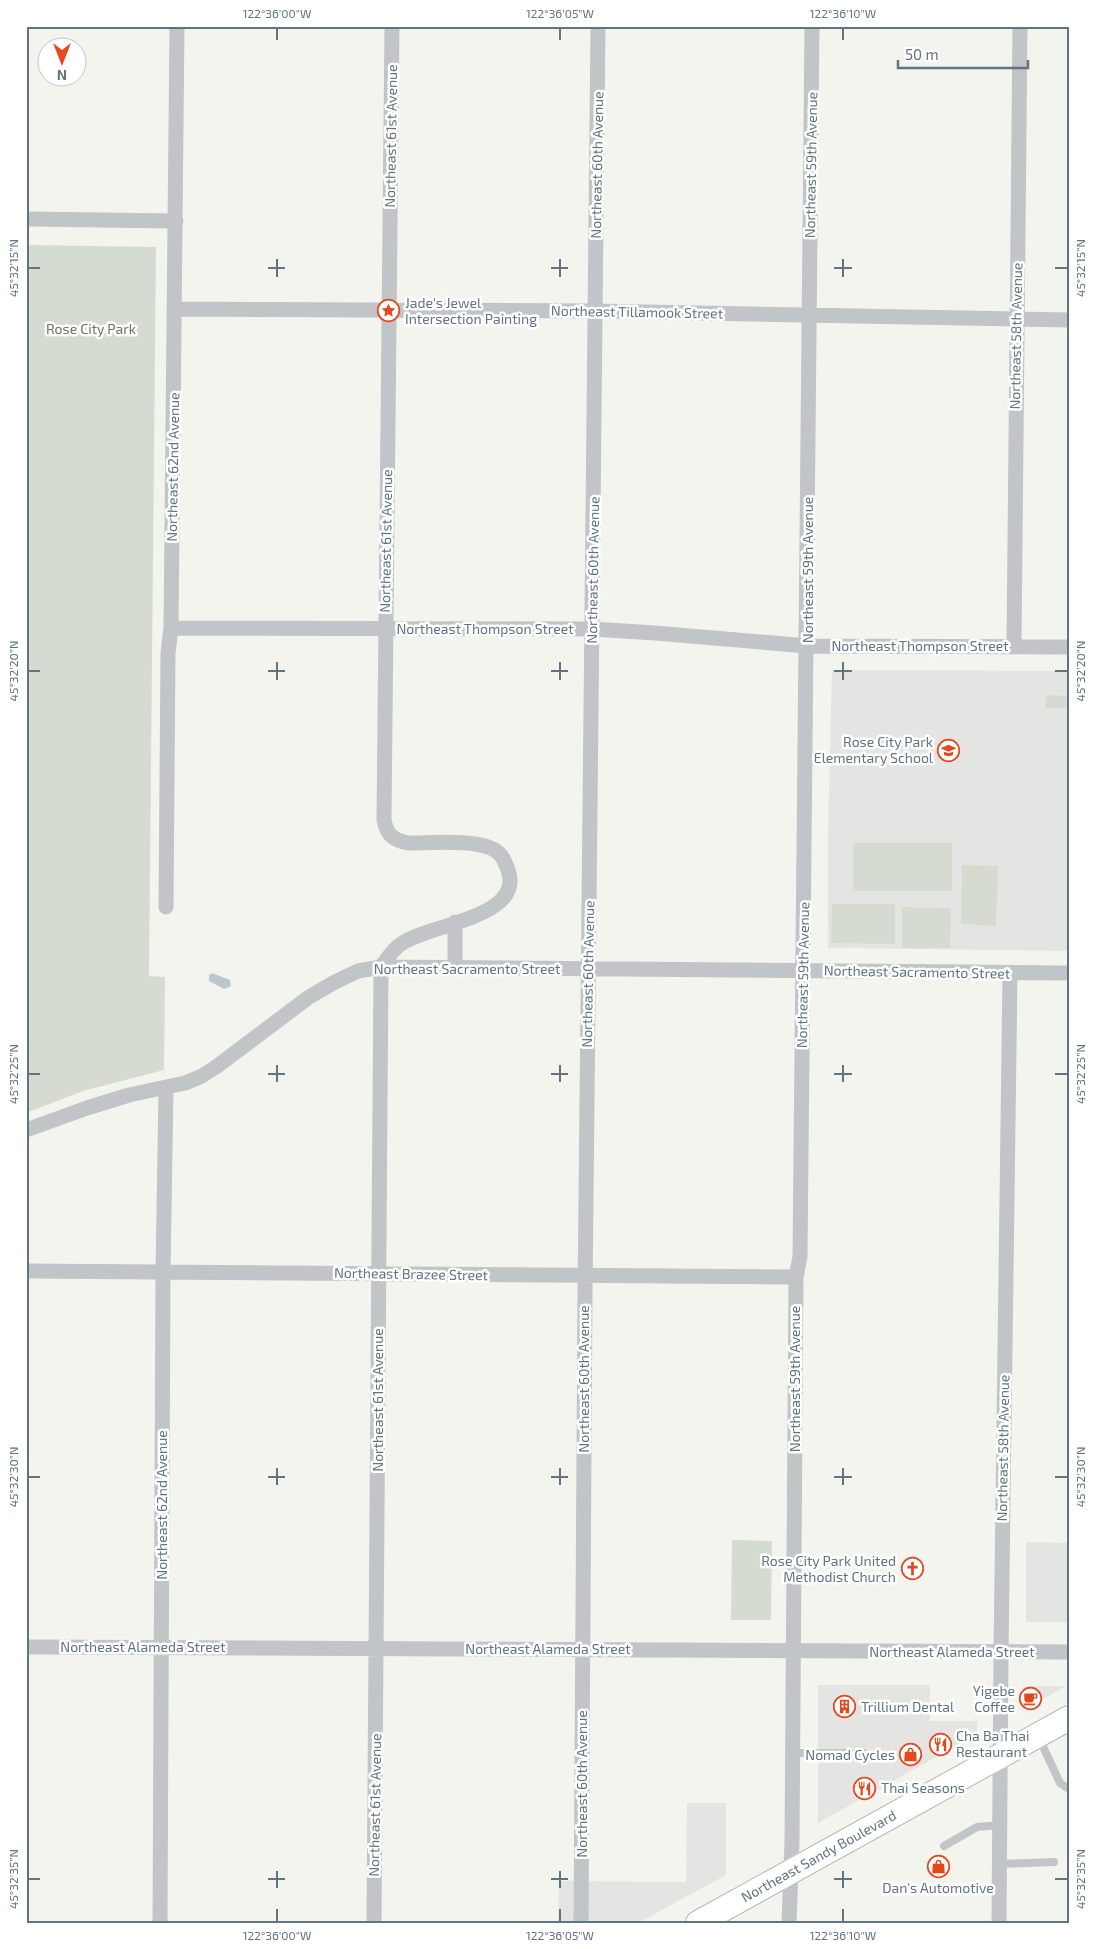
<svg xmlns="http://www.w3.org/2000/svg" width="1095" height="1949" font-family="'Exo 2',sans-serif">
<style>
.built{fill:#e4e5e3}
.green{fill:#d5dbd0}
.water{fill:#bcc7cc}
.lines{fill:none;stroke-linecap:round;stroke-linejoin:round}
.primary-casing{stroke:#b4b8bc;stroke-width:26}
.lane{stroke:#c1c5c8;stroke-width:8}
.street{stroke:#c1c5c8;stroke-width:15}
.primary{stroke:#fff;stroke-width:24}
.ticks{fill:none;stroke:#627481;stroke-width:2}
.labels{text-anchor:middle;stroke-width:5;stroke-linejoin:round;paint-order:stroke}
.street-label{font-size:14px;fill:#627481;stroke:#fff}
.poi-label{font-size:14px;fill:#627481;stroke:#fff;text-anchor:start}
.park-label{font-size:14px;fill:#667861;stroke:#fff}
.neatline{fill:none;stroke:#627481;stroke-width:2}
.ticks-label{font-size:12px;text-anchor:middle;fill:#627481}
</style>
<rect width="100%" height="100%" fill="#f4f4ef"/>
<path class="built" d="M 832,670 L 1069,671 L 1069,951 L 828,948 L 828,830 Z
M 1026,1542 L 1069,1543 L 1069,1622 L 1026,1622 Z
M 818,1685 L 930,1685 L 930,1721 L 977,1721 L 977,1734 L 818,1823 Z
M 1025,1686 L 1066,1686 L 1026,1709 Z
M 687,1803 L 726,1803 L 726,1875 L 638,1923 L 479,1923 L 479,1921 L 558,1921 L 559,1881 L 686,1882 Z"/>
<path class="green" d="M 26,245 L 156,247 L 149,976 L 165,977 L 164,1070 L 83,1091 L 26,1113 Z
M 1046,695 L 1069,696 L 1069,708 L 1045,708 Z
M 853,843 L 952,843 L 952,891 L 853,891 Z
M 962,865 L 998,866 L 996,926 L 961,924 Z
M 832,904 L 895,904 L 895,944 L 831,943 Z
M 902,907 L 951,908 L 950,948 L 902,948 Z
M 732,1540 L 772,1541 L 771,1620 L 731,1620 Z"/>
<path class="water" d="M 212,973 L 230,980 L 231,986 L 224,989 L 209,981 L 209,975 Z"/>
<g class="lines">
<defs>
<g id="primary">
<path id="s1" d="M 698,1923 L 1069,1718"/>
</g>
</defs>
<use href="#primary" class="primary-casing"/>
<path class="lane" d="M 1039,1738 L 1060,1783 L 1069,1789
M 792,1753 L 864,1753
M 944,1846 L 977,1827 L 1000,1825
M 1000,1864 L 1054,1862"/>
<path class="street" d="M 26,219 L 176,221
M 175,309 L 595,311 L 1069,320
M 171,628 L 592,629 L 655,633 L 807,646 L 1069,647
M 1014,646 L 1020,26
M 166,907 L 168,653 L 171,628 L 177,26
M 455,968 L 455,922
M 26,1130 L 87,1108 L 129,1095 L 185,1083 L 200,1077 L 216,1067 L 309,997 L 335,982 L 358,971 L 381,967 L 1069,973
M 26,1271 L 796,1277
M 26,1647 L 1069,1652
M 160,1923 L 163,1272 L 166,1088
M 374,1923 L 381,967 C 387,959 393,949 401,944 C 430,923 531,918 506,865 C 504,859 501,854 495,850 C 476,839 431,843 408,843 C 393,840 387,835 384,820 L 392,26
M 581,1923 L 585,1296 L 598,26
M 789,1923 L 792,1842 L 796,1277 L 800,1257 L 812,26
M 999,1923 L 1001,1652 L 1010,973"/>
<use href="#primary" class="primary"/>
</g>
<path class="ticks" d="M 277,28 L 277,40M 560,28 L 560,40M 843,28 L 843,40M 277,259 L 277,277M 560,259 L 560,277M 843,259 L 843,277M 28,268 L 40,268M 268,268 L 285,268M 551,268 L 568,268M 834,268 L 852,268M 1055,268 L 1068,268M 277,662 L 277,680M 560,662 L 560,680M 843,662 L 843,680M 28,671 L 40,671M 268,671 L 285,671M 551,671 L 568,671M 834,671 L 852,671M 1055,671 L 1068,671M 277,1065 L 277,1082M 560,1065 L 560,1082M 843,1065 L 843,1082M 28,1074 L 40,1074M 268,1074 L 285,1074M 551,1074 L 568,1074M 834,1074 L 852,1074M 1055,1074 L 1068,1074M 277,1468 L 277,1485M 560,1468 L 560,1485M 843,1468 L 843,1485M 28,1477 L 40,1477M 268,1477 L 285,1477M 551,1477 L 568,1477M 834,1477 L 852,1477M 1055,1477 L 1068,1477M 277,1871 L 277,1888M 560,1871 L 560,1888M 843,1871 L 843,1888M 28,1879 L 40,1879M 268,1879 L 285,1879M 551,1879 L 568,1879M 834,1879 L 852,1879M 1055,1879 L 1068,1879M 277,1909 L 277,1922M 560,1909 L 560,1922M 843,1909 L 843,1922"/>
<defs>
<symbol id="sight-ring" viewBox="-11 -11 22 22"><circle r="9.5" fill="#fff" stroke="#e6481e" stroke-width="1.5"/><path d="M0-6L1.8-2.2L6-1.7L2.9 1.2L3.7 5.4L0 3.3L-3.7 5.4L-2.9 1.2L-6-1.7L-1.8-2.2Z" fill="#e6481e"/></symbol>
<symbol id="school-ring" viewBox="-11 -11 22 22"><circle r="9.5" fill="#fff" stroke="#e6481e" stroke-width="1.5"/><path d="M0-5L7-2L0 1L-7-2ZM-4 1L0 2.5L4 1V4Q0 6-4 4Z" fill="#e6481e"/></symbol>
<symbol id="church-ring" viewBox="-11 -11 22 22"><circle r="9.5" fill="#fff" stroke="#e6481e" stroke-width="1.5"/><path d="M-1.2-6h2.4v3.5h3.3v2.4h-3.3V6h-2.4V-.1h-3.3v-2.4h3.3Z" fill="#e6481e"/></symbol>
<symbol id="cafe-ring" viewBox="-11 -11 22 22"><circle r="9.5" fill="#fff" stroke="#e6481e" stroke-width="1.5"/><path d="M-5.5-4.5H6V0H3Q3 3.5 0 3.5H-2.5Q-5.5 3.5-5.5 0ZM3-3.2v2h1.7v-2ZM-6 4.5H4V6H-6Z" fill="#e6481e"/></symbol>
<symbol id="building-ring" viewBox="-11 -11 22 22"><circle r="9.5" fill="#fff" stroke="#e6481e" stroke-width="1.5"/><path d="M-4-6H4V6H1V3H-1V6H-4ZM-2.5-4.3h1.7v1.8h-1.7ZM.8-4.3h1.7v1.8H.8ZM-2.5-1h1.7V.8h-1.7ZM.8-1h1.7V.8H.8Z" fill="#e6481e"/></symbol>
<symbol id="restaurant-ring" viewBox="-11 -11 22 22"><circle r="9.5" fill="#fff" stroke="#e6481e" stroke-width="1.5"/><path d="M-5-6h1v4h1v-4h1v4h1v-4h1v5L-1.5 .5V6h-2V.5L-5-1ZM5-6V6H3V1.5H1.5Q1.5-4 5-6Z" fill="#e6481e"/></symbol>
<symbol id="shop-ring" viewBox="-11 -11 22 22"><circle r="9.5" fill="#fff" stroke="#e6481e" stroke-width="1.5"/><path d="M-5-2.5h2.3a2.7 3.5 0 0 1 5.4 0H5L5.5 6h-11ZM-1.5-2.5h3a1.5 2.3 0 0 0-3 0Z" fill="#e6481e"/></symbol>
</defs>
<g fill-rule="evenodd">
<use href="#sight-ring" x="376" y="298" width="25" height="25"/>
<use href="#school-ring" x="936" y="738" width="25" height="25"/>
<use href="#church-ring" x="900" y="1556" width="25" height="25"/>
<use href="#cafe-ring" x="1018" y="1686" width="25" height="25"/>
<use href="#building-ring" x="832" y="1694" width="25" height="25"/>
<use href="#restaurant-ring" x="928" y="1732" width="25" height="25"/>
<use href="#shop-ring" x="898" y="1742" width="25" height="25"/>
<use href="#restaurant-ring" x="852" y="1776" width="25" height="25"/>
<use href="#shop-ring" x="926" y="1854" width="25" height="25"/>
</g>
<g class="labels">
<g class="street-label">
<text transform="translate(391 136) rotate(-89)" y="5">Northeast 61st Avenue</text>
<text transform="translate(597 165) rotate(-89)" y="5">Northeast 60th Avenue</text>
<text transform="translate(811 165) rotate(-89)" y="5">Northeast 59th Avenue</text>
<text transform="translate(637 312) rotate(1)" y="5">Northeast Tillamook Street</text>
<text transform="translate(1016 336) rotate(-89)" y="5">Northeast 58th Avenue</text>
<text transform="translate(173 467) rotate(-89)" y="5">Northeast 62nd Avenue</text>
<text transform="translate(386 541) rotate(-89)" y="5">Northeast 61st Avenue</text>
<text transform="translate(593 570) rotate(-89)" y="5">Northeast 60th Avenue</text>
<text transform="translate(808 570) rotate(-90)" y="5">Northeast 59th Avenue</text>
<text x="485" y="634">Northeast Thompson Street</text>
<text x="920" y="651">Northeast Thompson Street</text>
<text x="467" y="974">Northeast Sacramento Street</text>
<text transform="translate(917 972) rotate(1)" y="5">Northeast Sacramento Street</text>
<text transform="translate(588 974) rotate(-89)" y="5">Northeast 60th Avenue</text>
<text transform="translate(803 975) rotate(-89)" y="5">Northeast 59th Avenue</text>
<text transform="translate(411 1274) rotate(1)" y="5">Northeast Brazee Street</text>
<text transform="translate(584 1379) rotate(-90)" y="5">Northeast 60th Avenue</text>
<text transform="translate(795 1379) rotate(-90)" y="5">Northeast 59th Avenue</text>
<text transform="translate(378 1400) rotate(-90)" y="5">Northeast 61st Avenue</text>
<text transform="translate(1003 1448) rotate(-89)" y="5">Northeast 58th Avenue</text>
<text transform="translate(162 1505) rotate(-90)" y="5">Northeast 62nd Avenue</text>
<text x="143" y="1652">Northeast Alameda Street</text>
<text x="548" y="1654">Northeast Alameda Street</text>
<text x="952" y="1657">Northeast Alameda Street</text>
<text transform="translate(582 1784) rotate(-90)" y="5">Northeast 60th Avenue</text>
<text transform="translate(375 1805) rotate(-89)" y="5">Northeast 61st Avenue</text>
<text dy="5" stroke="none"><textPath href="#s1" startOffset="138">Northeast Sandy Boulevard</textPath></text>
</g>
<g class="poi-label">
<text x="405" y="308">Jade's Jewel<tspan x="405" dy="16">Intersection Painting</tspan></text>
<text x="933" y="747" text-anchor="end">Rose City Park<tspan x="933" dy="16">Elementary School</tspan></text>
<text x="896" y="1566" text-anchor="end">Rose City Park United<tspan x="896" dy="16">Methodist Church</tspan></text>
<text x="1015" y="1696" text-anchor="end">Yigebe<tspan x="1015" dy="16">Coffee</tspan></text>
<text x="861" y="1712">Trillium Dental</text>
<text x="956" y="1741">Cha Ba Thai<tspan x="956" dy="16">Restaurant</tspan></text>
<text x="895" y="1760" text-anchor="end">Nomad Cycles</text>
<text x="881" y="1793">Thai Seasons</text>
<text x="938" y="1893" text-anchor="middle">Dan's Automotive</text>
</g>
<g class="park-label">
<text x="91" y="334">Rose City Park</text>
</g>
</g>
<rect width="1095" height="1949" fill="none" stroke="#ffffff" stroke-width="55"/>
<g transform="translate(62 62) rotate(180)"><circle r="24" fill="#ffffff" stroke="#c0c7cd"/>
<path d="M0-4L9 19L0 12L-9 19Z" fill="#e6481e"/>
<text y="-8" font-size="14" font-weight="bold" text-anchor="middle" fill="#627481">N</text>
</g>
<path d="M898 60v8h130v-8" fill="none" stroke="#627481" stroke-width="2.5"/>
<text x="905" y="60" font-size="15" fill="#627481" stroke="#ffffff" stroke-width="4" paint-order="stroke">50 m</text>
<rect x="28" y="28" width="1040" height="1894" class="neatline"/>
<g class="ticks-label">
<text x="277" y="18">122°36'00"W</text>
<text x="560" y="18">122°36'05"W</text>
<text x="843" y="18">122°36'10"W</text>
<text transform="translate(1081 268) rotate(-90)" y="4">45°32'15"N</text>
<text transform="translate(14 268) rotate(-90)" y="4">45°32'15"N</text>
<text transform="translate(14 671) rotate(-90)" y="4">45°32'20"N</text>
<text transform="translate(1081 671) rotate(-90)" y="4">45°32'20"N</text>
<text transform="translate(1081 1074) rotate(-90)" y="4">45°32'25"N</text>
<text transform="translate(14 1074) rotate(-90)" y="4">45°32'25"N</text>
<text transform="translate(1081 1477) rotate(-90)" y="4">45°32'30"N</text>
<text transform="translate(14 1477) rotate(-90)" y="4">45°32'30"N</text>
<text transform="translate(14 1879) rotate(-90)" y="4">45°32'35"N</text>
<text transform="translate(1081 1879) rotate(-90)" y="4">45°32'35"N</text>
<text x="277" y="1940">122°36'00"W</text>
<text x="560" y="1940">122°36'05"W</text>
<text x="843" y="1940">122°36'10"W</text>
</g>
</svg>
